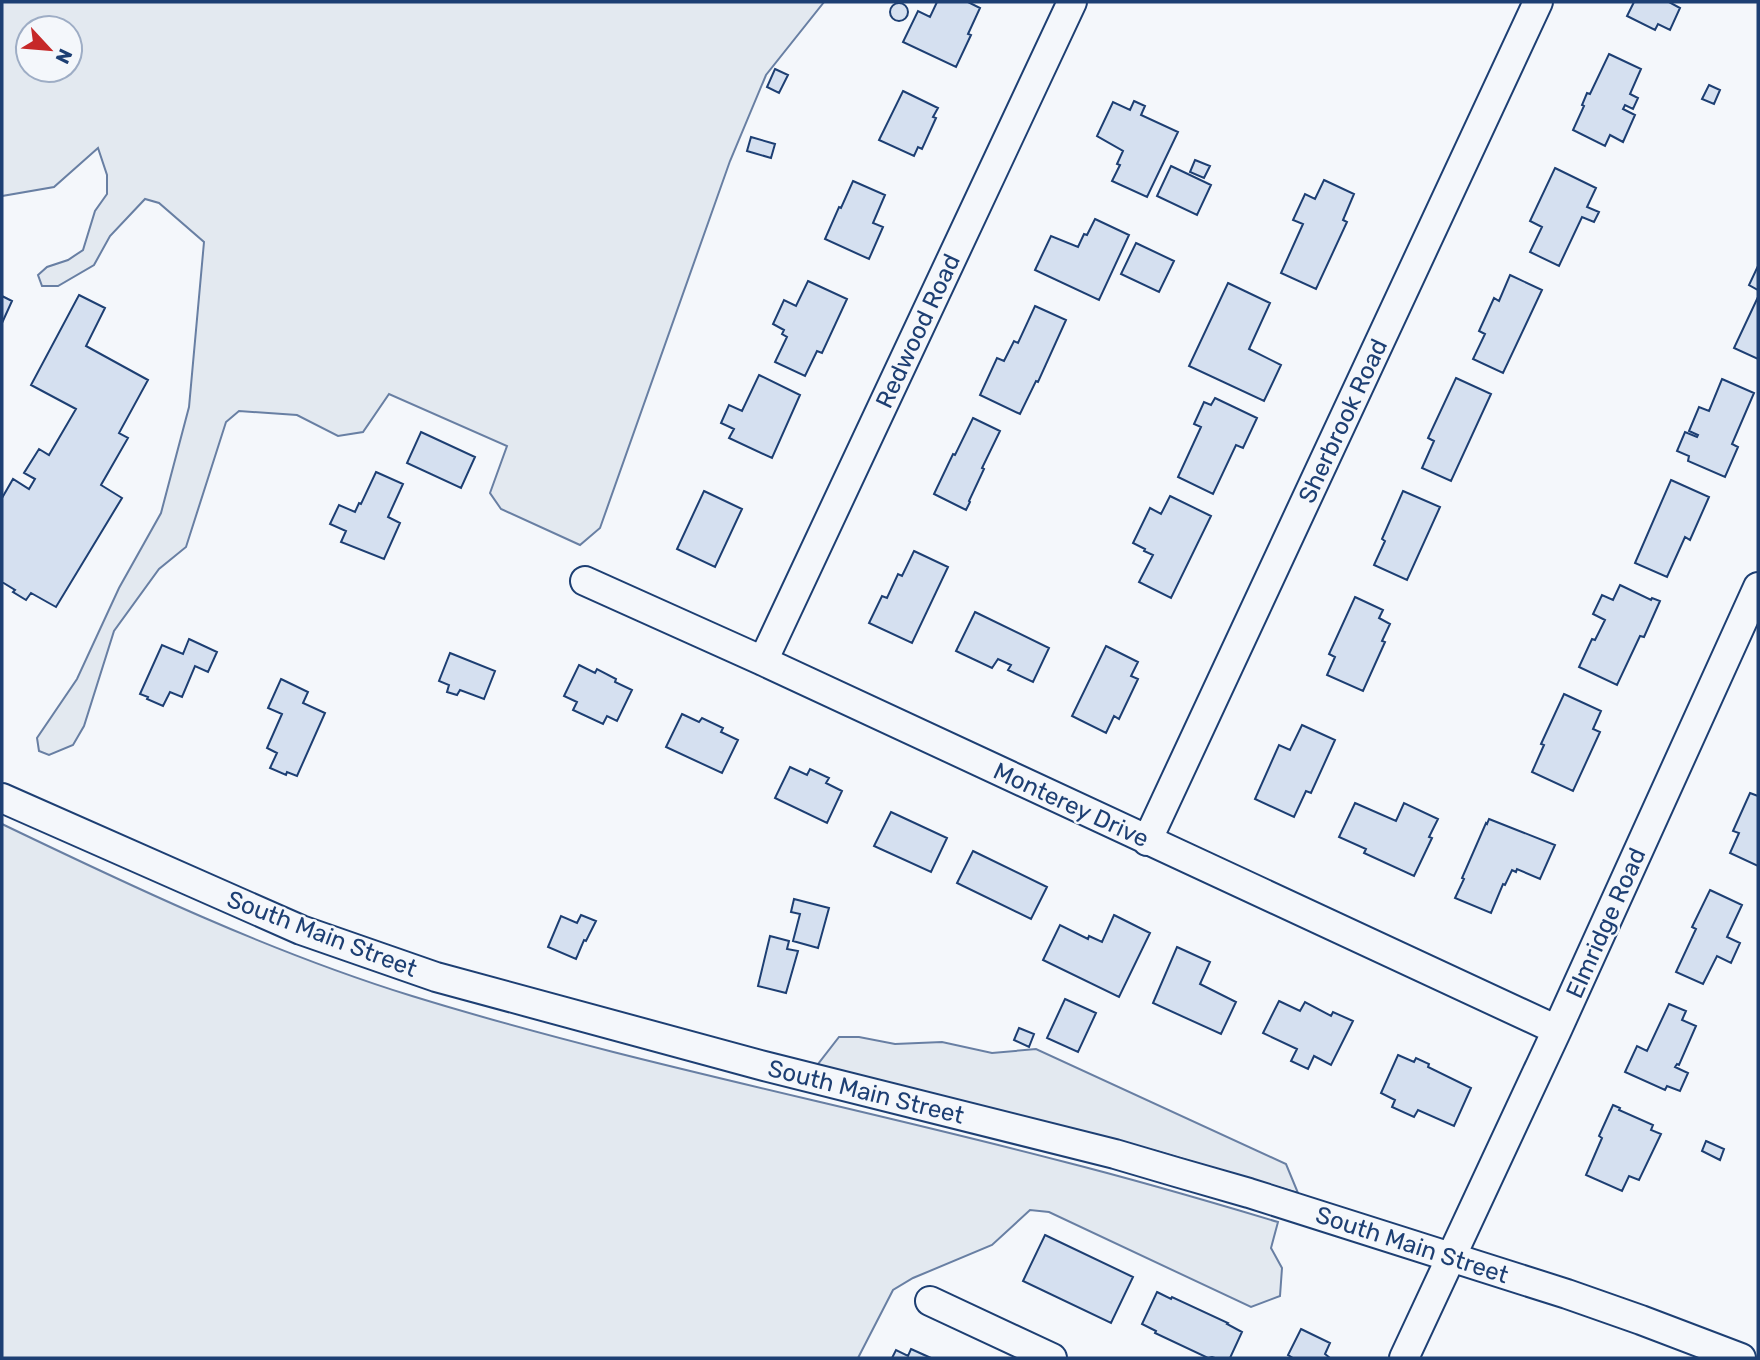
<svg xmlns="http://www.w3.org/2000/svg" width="1760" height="1360" font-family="Rubik,sans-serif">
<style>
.green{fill:#e3e9f0;stroke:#687fa3;stroke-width:2;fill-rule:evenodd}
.building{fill:#d5e0f0;stroke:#1d3f73;stroke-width:2}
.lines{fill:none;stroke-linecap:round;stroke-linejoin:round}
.minor-casing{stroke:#1d3f73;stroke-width:32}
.minor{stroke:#f4f7fb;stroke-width:28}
.labels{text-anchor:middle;stroke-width:5;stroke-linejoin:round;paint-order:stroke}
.street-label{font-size:24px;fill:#1d3f73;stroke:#f4f7fb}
</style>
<rect width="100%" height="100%" fill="#f4f7fb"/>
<path class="green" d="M 2,2 L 824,2 L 766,75 L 730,161 L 600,528 L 580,545 L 501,509 L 490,493 L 507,446 L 389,394 L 363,432 L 338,436 L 297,415 L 239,411 L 226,422 L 186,547 L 159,569 L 114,631 L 84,726 L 73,745 L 49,755 L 39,751 L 37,738 L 77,679 L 119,588 L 161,513 L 189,407 L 204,242 L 159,203 L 145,199 L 110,236 L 94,265 L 58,286 L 42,286 L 38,275 L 47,267 L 68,260 L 83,250 L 95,211 L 107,194 L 107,175 L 98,148 L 54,187 L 2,196 ZM 70,28 L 70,70 L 28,70 L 28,28 Z
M 2,824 C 135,888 270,952 412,996 C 626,1062 848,1105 1065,1162 C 1136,1180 1208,1201 1278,1222 L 1271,1248 L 1282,1268 L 1280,1296 L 1251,1307 L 1049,1212 L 1030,1210 L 992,1245 L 913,1278 L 893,1290 L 858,1358 L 2,1358 Z
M 839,1037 L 859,1037 L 895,1044 L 942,1042 L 992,1053 L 1036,1049 L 1286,1164 L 1298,1193 L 1156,1151 L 815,1068 Z"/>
<path class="building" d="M 937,2 L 968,2 L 980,8 L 968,34 L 971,35 L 956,67 L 903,42 L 918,11 L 930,17 Z
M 1634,2 L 1669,2 L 1680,8 L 1670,30 L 1658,24 L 1655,30 L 1627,16 Z
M890 12a9 9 0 1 1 18 0a9 9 0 1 1-18 0Z
M 1609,54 L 1641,69 L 1630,94 L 1638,98 L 1633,109 L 1625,105 L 1623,109 L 1635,115 L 1623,142 L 1610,135 L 1605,146 L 1573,130 L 1584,106 L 1582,105 L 1587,93 L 1590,94 Z
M 775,69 L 788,75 L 779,93 L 767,87 Z
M 1709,85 L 1720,90 L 1714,104 L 1702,99 Z
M 903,91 L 938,108 L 933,117 L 936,118 L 922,149 L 918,147 L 914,156 L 879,140 Z
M 1134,101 L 1145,106 L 1141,115 L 1178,132 L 1147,197 L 1112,181 L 1120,165 L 1117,164 L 1123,151 L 1097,136 L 1113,102 L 1130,110 Z
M 751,137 L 775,144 L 771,158 L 747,151 Z
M 1195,160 L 1210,166 L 1204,178 L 1190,172 Z
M 1171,166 L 1211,185 L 1197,215 L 1157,196 Z
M 1555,168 L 1596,188 L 1587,207 L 1599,212 L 1594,222 L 1582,217 L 1559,266 L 1530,252 L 1542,227 L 1530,221 Z
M 1324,180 L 1354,194 L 1343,220 L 1347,222 L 1316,289 L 1281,273 L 1303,224 L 1293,220 L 1305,194 L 1315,199 Z
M 853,181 L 885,195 L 873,223 L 883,227 L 869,259 L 825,239 L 839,207 L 841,208 Z
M 1095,219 L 1129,235 L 1099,300 L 1035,270 L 1051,236 L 1078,247 L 1084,234 L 1087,235 Z
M 1136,243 L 1174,261 L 1159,292 L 1121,274 Z
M 1758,266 L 1758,290 L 1749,285 Z
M 1510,275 L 1542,290 L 1503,373 L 1473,359 L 1485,334 L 1479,331 L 1494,298 L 1499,301 Z
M 808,281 L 847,299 L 822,353 L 817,351 L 805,376 L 775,362 L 787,337 L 782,334 L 784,330 L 773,324 L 784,300 L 796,306 Z
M 1228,283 L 1270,303 L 1249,349 L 1281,365 L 1264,401 L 1189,366 Z
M 79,295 L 105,308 L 86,346 L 148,380 L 119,433 L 128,438 L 101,485 L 122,498 L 56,607 L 31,593 L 26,600 L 13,592 L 15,590 L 2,582 L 2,498 L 13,479 L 29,489 L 35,479 L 24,473 L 39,449 L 49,455 L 76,409 L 31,385 Z
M 2,296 L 12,301 L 2,323 Z
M 1758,297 L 1758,359 L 1734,348 Z
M 1035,306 L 1066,320 L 1038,382 L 1036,381 L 1020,414 L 980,395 L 997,358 L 1004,361 L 1014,341 L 1018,343 Z
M 759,375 L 800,395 L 772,458 L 729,438 L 734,429 L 721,423 L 729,405 L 742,411 Z
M 1456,378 L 1491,394 L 1451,481 L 1422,468 L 1434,441 L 1428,438 Z
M 1722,379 L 1754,393 L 1732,444 L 1738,447 L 1725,477 L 1688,461 L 1689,456 L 1677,451 L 1685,432 L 1697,437 L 1698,435 L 1689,431 L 1699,407 L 1709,411 Z
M 1215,398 L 1257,418 L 1243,448 L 1236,445 L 1213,494 L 1178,477 L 1201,427 L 1194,424 L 1204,402 L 1211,405 Z
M 973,418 L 1000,431 L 982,468 L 984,469 L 969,501 L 970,502 L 966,510 L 934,494 L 953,454 L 955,455 Z
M 421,432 L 475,457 L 461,488 L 407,463 Z
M 376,472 L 403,484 L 388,517 L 400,523 L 384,559 L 341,542 L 346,531 L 330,524 L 339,505 L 355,512 L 359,503 L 361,504 Z
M 1671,480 L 1709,497 L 1690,540 L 1685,537 L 1667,577 L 1635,563 Z
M 704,491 L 742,509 L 715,567 L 677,549 Z
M 1403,491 L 1440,507 L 1407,580 L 1374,565 L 1385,541 L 1382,539 Z
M 1170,496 L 1211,516 L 1171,598 L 1139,582 L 1153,555 L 1144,551 L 1145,549 L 1133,543 L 1150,508 L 1161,514 Z
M 914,551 L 948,567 L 912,643 L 869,623 L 882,596 L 887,598 L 898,574 L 902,576 Z
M 1620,585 L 1651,600 L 1652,598 L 1660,601 L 1644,637 L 1640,636 L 1617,685 L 1579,667 L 1592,639 L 1595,640 L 1605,620 L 1593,614 L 1602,595 L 1613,600 Z
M 1355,597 L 1383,610 L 1379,618 L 1390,624 L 1382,641 L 1385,642 L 1363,691 L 1327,675 L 1335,657 L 1329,654 Z
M 975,612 L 1049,648 L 1033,682 L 1008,670 L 1011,665 L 998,659 L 992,668 L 956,651 Z
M 189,639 L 217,652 L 208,672 L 195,666 L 182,697 L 170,692 L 163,706 L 147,699 L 148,697 L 140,694 L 162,645 L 183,654 Z
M 1106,646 L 1138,662 L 1131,676 L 1138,679 L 1119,719 L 1114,716 L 1106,733 L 1072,716 Z
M 450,653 L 495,671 L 484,699 L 460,690 L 457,695 L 447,692 L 449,685 L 439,681 Z
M 579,665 L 595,673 L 597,669 L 616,679 L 615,682 L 632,690 L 617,721 L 607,716 L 603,724 L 573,710 L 577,702 L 564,696 Z
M 281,679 L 308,692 L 303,703 L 325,713 L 297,776 L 287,772 L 286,775 L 270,768 L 277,753 L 267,748 L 282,714 L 268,708 Z
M 1564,694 L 1601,711 L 1593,729 L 1600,732 L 1573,791 L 1532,772 L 1544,745 L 1541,744 Z
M 682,714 L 699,722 L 702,718 L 723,728 L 721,732 L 738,740 L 722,773 L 666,747 Z
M 1302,725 L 1335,740 L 1311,793 L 1306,791 L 1294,817 L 1255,799 L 1279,745 L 1290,750 Z
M 790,767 L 807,775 L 810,769 L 829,778 L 826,783 L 842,791 L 827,823 L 775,798 Z
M 1750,793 L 1758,796 L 1758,866 L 1730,853 L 1739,833 L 1733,831 Z
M 1355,803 L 1396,821 L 1404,803 L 1438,819 L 1429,837 L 1432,838 L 1414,876 L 1364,853 L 1366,849 L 1339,837 Z
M 891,812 L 947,838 L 931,872 L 874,846 Z
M 1489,819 L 1555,845 L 1540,879 L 1517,869 L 1516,872 L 1512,870 L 1505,885 L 1503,884 L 1491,913 L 1455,898 L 1464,879 L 1462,878 L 1486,823 L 1487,824 Z
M 973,851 L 1047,887 L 1031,919 L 957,883 Z
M 1710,890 L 1742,905 L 1727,937 L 1740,943 L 1731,963 L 1717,956 L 1703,984 L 1676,972 L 1696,929 L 1692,927 Z
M 794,899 L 829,908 L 818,948 L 793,941 L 800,914 L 791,912 Z
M 581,915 L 596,921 L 586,941 L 584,940 L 576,959 L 548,947 L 561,916 L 577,923 Z
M 1114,915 L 1150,933 L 1119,997 L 1043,960 L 1060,925 L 1088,939 L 1089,936 L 1102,942 Z
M 770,936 L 789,941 L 787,949 L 798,951 L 786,993 L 758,986 Z
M 1177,947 L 1210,962 L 1200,984 L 1236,1002 L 1221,1034 L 1153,1003 Z
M 1065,999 L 1096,1013 L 1078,1052 L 1047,1038 Z
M 1279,1001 L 1300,1011 L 1305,1002 L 1331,1016 L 1333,1012 L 1353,1021 L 1331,1065 L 1314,1056 L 1308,1069 L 1291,1061 L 1297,1049 L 1263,1033 Z
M 1669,1004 L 1686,1011 L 1682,1020 L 1696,1026 L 1679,1065 L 1677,1064 L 1675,1067 L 1688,1073 L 1680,1091 L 1667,1086 L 1665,1090 L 1625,1072 L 1637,1046 L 1647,1051 Z
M 1019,1028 L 1034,1034 L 1029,1047 L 1014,1040 Z
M 1398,1055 L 1414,1062 L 1416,1058 L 1429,1064 L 1428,1067 L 1471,1088 L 1454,1126 L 1418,1110 L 1414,1117 L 1392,1107 L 1395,1100 L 1381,1093 Z
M 1613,1105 L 1620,1108 L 1619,1110 L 1653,1125 L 1651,1130 L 1661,1134 L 1639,1180 L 1629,1176 L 1622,1191 L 1586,1175 L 1602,1138 L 1599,1136 Z
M 1706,1141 L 1724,1149 L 1720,1160 L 1702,1151 Z
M 1045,1235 L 1133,1277 L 1111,1323 L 1023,1281 Z
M 1157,1292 L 1171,1299 L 1172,1297 L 1228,1323 L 1227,1324 L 1242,1332 L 1230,1358 L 1215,1358 L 1212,1357 L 1208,1358 L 1155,1333 L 1156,1331 L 1142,1324 Z
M 1301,1329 L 1330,1343 L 1325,1354 L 1330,1358 L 1293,1358 L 1288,1355 Z
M 911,1349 L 931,1358 L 892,1358 L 896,1350 L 908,1356 Z"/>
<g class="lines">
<defs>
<path id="minor" d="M 585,581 L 763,661 L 1557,1030
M 763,661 L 1072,2
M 2,798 L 301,930 L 436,977 L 764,1066 L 1115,1154 L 1176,1172 L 1249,1193 L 1567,1294 L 1641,1320 L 1741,1358
M 1147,841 L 1538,2
M 930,1301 L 1052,1358
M 1404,1358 L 1557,1030 L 1758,587"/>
</defs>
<use href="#minor" class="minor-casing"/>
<use href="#minor" class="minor"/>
</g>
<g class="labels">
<g class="street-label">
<text transform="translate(918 331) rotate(-65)" y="8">Redwood Road</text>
<text transform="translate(1343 421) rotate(-65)" y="8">Sherbrook Road</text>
<text transform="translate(1071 805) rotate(25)" y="8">Monterey Drive</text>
<text transform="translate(1606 923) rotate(-66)" y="8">Elmridge Road</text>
<text transform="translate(322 934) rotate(21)" y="8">South Main Street</text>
<text transform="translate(866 1092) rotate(14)" y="8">South Main Street</text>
<text transform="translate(1412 1245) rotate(18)" y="8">South Main Street</text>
</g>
</g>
<rect width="1760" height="1360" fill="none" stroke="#1d3f73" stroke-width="7"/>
<g transform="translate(49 49) rotate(116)"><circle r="33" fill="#f4f7fb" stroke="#9eadc5" stroke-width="2"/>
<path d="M0-5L12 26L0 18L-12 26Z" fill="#c62828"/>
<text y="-10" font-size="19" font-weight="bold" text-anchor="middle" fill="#1d3f73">N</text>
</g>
</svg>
